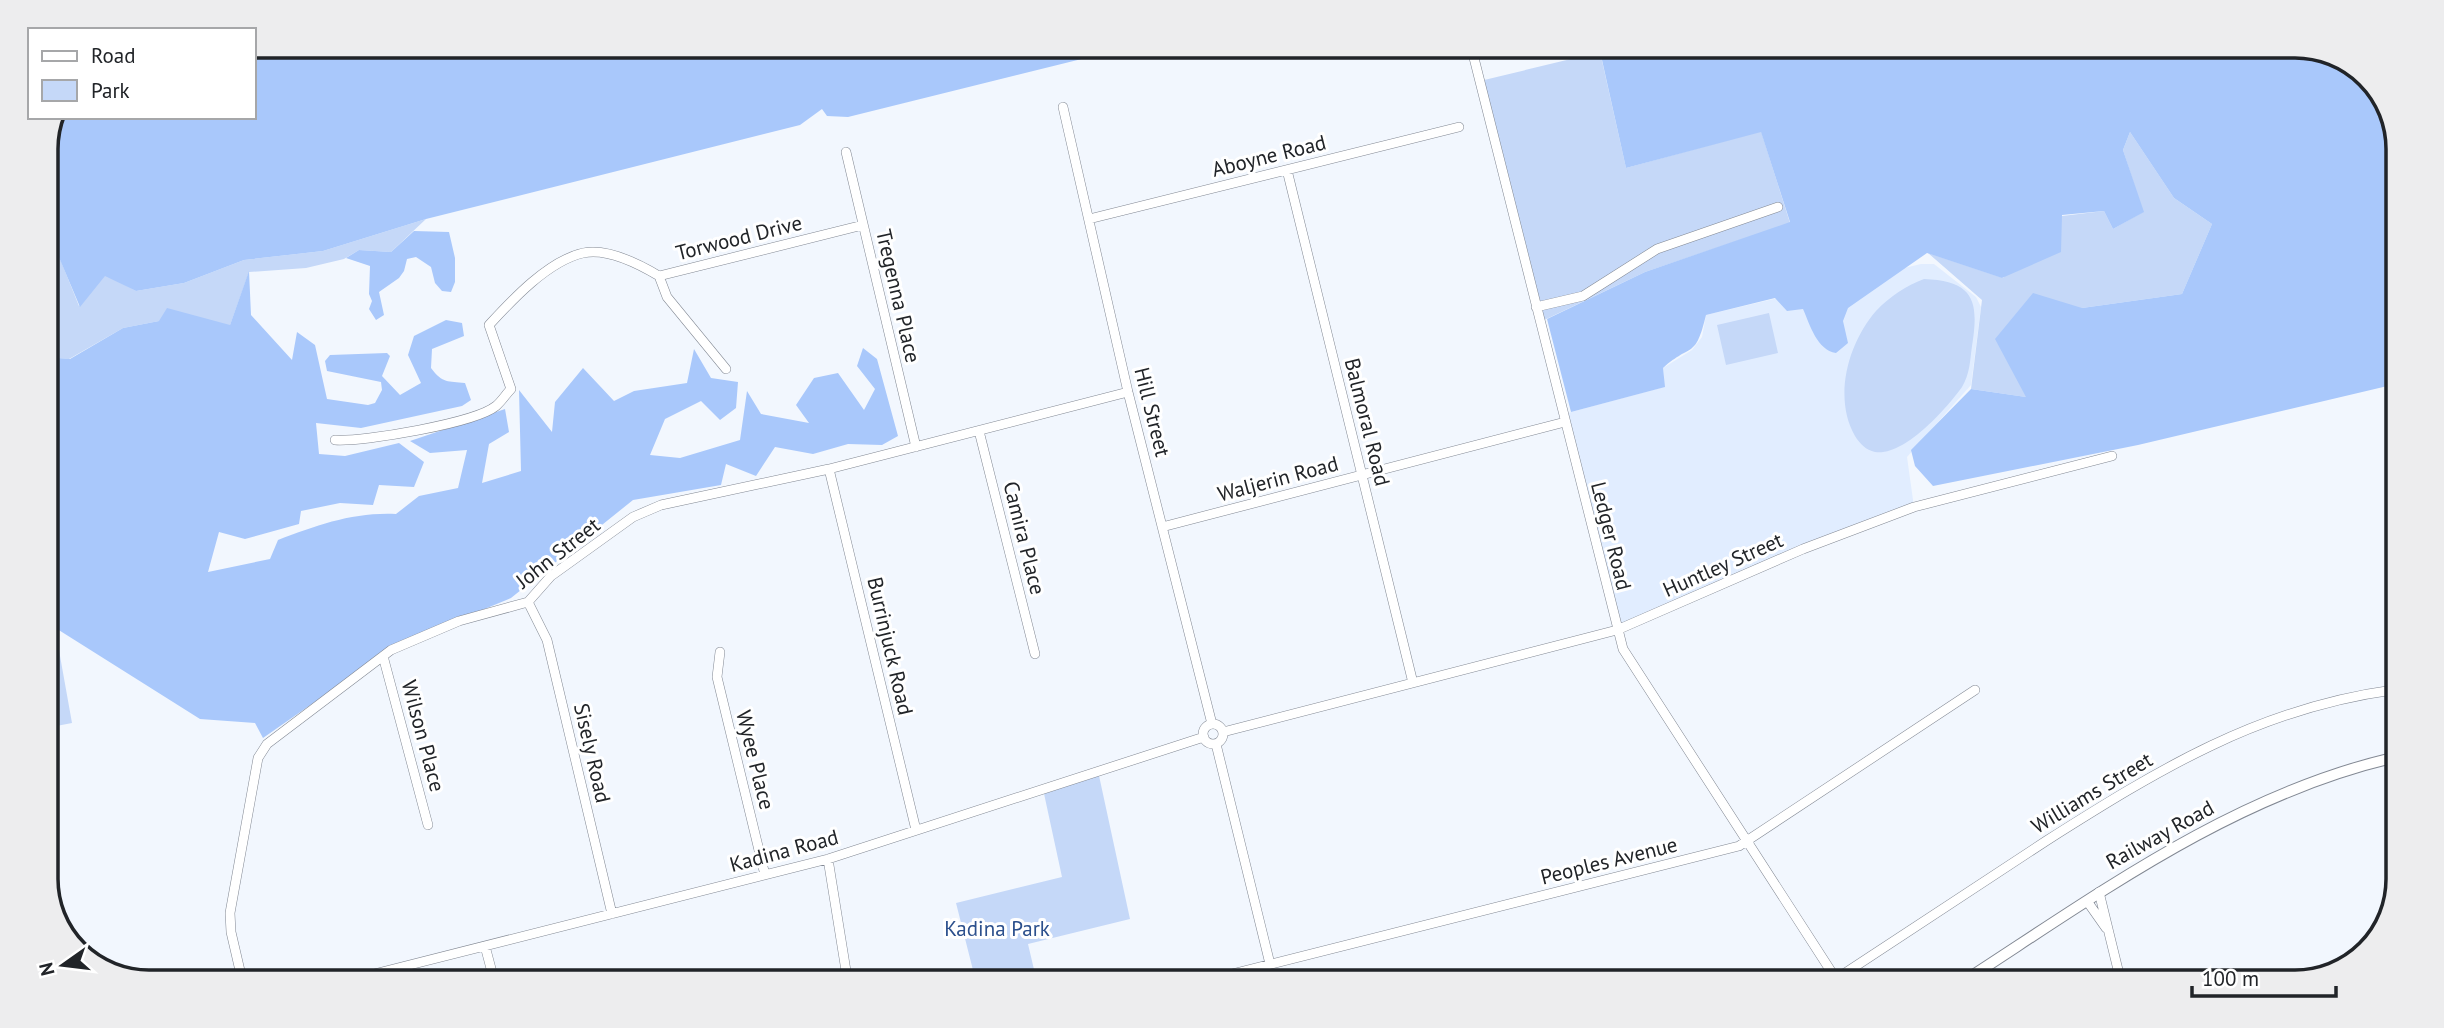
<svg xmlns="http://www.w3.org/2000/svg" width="2444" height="1028" font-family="'PT Sans',sans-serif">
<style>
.built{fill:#e1edff}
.green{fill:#c5d8f8}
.forest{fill:#a9c8fb}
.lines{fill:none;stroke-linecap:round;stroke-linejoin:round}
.minor-casing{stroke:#828893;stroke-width:10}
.tertiary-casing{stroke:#828893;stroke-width:12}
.minor{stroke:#fff;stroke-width:9}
.tertiary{stroke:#fff;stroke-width:10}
.labels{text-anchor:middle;stroke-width:6;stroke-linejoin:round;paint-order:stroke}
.street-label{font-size:21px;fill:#212428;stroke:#fff}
.park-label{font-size:21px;fill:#2c508d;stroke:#fff}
.rim{fill:none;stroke:#212428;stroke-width:3.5}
</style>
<rect width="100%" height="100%" fill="#f2f7fe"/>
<path class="built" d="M 1921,264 L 1934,264 L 1976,297 L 1981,307 L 1971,385 L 1907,457 L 1914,507 L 1617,630 L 1564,417 L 1571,412 L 1664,387 L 1663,368 L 1692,350 L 1702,337 L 1706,315 Z"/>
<path class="green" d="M 1600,52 L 1626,168 L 1761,131 L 1790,223 L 1645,272 L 1540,322 L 1480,81 Z
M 2130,132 L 2174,198 L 2212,224 L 2182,294 L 2082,308 L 2026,397 L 1971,389 L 1982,300 L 1928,253 L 2003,278 L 2062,216 L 2104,211 L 2113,229 L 2143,212 L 2123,150 Z
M 426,219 L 391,252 L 359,250 L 344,259 L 306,268 L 249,272 L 229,328 L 159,321 L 123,328 L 69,359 L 46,357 L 46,263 L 58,254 L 79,306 L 105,275 L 136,291 L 184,283 L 244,260 L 323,251 Z
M 1924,279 C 1975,281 1979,302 1972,346 C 1970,360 1970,374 1962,387 C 1947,408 1904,457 1875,452 C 1866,450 1860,444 1855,436 C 1833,398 1848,343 1876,311 C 1890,296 1906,286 1924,279 Z
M 1769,313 L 1778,353 L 1726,365 L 1717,325 Z
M 46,622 L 55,628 L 72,723 L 46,728 Z
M 1098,771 L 1130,919 L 1028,944 L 1036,978 L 975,978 L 956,903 L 1062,877 L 1043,789 Z"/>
<path class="forest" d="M 254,46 L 1122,49 L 848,117 L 827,116 L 822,109 L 800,125 L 426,219 L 323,251 L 244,260 L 184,283 L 136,291 L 105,276 L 80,307 L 58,255 L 46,263 L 46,143 L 57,117 L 254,117 Z
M 1600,51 L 2334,53 L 2381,91 L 2398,143 L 2396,384 L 2138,445 L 1933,486 L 1915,466 L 1911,450 L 1971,389 L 2026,397 L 1995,339 L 2033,293 L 2082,308 L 2182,294 L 2212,224 L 2174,198 L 2130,132 L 2123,150 L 2144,212 L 2113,229 L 2104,211 L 2062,215 L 2061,252 L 2002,278 L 1927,253 L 1848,308 L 1843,321 L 1848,343 L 1836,353 C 1817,350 1810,325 1803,309 L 1787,311 L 1775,298 L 1706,315 C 1695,360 1692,342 1663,368 L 1665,387 L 1571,412 L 1547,319 L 1645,272 L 1790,222 L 1761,132 L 1626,168 Z
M 414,231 L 449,232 L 455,258 L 455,282 L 451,292 L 442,291 L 435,283 L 431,267 L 416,257 L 407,259 L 404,271 L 399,278 L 379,292 L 384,315 L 376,320 L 369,309 L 372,301 L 369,294 L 370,266 L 346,258 L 359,250 L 391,252 Z
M 249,271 L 251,315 L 292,360 L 297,332 L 315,345 L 327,399 L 368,405 L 375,403 L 382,390 L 381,382 L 327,371 L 325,361 L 330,355 L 387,353 L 390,356 L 382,376 L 400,395 L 421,383 L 408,355 L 414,336 L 446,320 L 462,323 L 464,336 L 432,349 L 431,368 C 443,384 448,381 465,383 L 471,400 L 462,406 L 361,428 L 316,423 L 319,454 L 345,456 L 399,443 L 424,462 L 414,487 L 379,485 L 373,505 L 340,503 L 301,511 L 299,524 L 245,539 L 219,532 L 208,572 L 270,559 L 278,540 C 318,525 353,512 396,514 L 419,496 L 458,488 L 467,450 L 430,453 L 410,441 L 505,409 L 509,432 L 489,444 L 482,483 L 521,471 L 519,390 L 552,432 L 555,402 L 583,368 L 614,401 L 634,391 L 687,383 L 694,349 L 711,378 L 738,382 L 736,408 L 720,420 L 701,401 L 665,419 L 650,455 L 680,458 L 740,440 L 747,391 L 761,414 L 809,423 L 796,405 L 814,378 L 838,373 L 864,410 L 875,389 L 857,366 L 863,348 L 877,359 L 898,436 L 882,445 L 848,444 L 813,454 L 775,447 L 756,476 L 726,464 L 721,485 L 633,500 L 511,598 L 395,646 L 263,738 L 255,723 L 200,719 L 46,622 L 46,357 L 70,359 L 123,328 L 159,321 L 167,308 L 230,325 Z"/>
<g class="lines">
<defs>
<path id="minor" d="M 1472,50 L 1623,649 L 1836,979
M 1063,107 L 1128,392 L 1212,724
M 846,152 L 916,447
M 1287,170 L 1413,683
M 1089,219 L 1459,127
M 659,276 L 667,297 L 726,369
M 1536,307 L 1583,296 L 1657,249 L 1778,207
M 979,431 L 1035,654
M 335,440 C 364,442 475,423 496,406 C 502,401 506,394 511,389 L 489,325 C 512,300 548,261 583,253 C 607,248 639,264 659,276 L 863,225
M 829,469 L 916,830
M 1162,527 L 1565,422
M 528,602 L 547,640 L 612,914
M 720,652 L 717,677 L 765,875
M 383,656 L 428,825
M1203 734a10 10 0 1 1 20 0a10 10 0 1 1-20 0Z
M 1223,732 L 1617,630 L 1803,549 L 1914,507 L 2112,456
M 1216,744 L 1270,964
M 828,859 L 847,977
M 2099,892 L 2121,982
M 2087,901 L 2106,928
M 485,946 L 493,976
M 241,975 L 231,932 L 230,913 L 258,758 L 267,744 L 391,650 L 459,621 L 528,602 L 551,576 L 633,517 L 661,505 L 829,469 L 1128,392
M 366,976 L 828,859 L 1204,737
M 1212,979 L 1739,846 L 1975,690
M 1833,981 C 1904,934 1975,887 2046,841 C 2158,770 2259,708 2393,690"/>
<path id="tertiary" d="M 1964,981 C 2100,893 2232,796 2392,758"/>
</defs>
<use href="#minor" class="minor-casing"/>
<use href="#tertiary" class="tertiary-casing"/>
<use href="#minor" class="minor"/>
<use href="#tertiary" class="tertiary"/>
</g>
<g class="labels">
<g class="street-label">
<text transform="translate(1269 156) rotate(-14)" y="7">Aboyne Road</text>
<text transform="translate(739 238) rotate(-14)" y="7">Torwood Drive</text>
<text transform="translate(898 296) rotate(77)" y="7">Tregenna Place</text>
<text transform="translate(1152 412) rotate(76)" y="7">Hill Street</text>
<text transform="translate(1367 422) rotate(76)" y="7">Balmoral Road</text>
<text transform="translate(1278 479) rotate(-15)" y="7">Waljerin Road</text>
<text transform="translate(1611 536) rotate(76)" y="7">Ledger Road</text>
<text transform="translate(1024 538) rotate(76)" y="7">Camira Place</text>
<text transform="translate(558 553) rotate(-38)" y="7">John Street</text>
<text transform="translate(1723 565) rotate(-24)" y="7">Huntley Street</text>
<text transform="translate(890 646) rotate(77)" y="7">Burrinjuck Road</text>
<text transform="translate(423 736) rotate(75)" y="7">Wilson Place</text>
<text transform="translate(592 753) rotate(77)" y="7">Sisely Road</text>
<text transform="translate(755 760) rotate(76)" y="7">Wyee Place</text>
<text transform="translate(2092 793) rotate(-31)" y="7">Williams Street</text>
<text transform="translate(2160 835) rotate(-29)" y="7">Railway Road</text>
<text transform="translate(784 851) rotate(-15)" y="7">Kadina Road</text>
<text transform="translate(1609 861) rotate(-14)" y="7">Peoples Avenue</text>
</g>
<g class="park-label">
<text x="997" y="936">Kadina Park</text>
</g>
</g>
<path d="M0 0H2444V1028H0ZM149 58H2295A91 91 0 0 1 2386 149V879A91 91 0 0 1 2295 970H149A91 91 0 0 1 58 879V149A91 91 0 0 1 149 58Z" fill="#ededee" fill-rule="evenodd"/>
<path class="rim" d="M149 58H2295A91 91 0 0 1 2386 149V879A91 91 0 0 1 2295 970H149A91 91 0 0 1 58 879V149A91 91 0 0 1 149 58Z"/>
<rect x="28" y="28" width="228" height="91" fill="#ffffff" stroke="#a6a7a9" stroke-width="2"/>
<rect x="42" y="51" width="35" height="10" fill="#ffffff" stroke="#a6a7a9" stroke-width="2"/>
<text x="91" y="63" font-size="21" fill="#212428">Road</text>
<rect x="42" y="80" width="35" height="21" fill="#c5d8f8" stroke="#a6a7a9" stroke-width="2"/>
<text x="91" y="98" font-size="21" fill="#212428">Park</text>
<g transform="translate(63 965) rotate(256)" stroke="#ffffff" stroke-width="5" paint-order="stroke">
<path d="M0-5L12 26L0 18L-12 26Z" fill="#212428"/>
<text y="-10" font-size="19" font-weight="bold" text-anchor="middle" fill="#212428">N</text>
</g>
<path d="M2192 986v10h144v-10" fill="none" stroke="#212428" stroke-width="3.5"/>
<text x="2202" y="986" font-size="21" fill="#212428" stroke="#ffffff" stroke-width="5" paint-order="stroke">100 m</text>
</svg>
